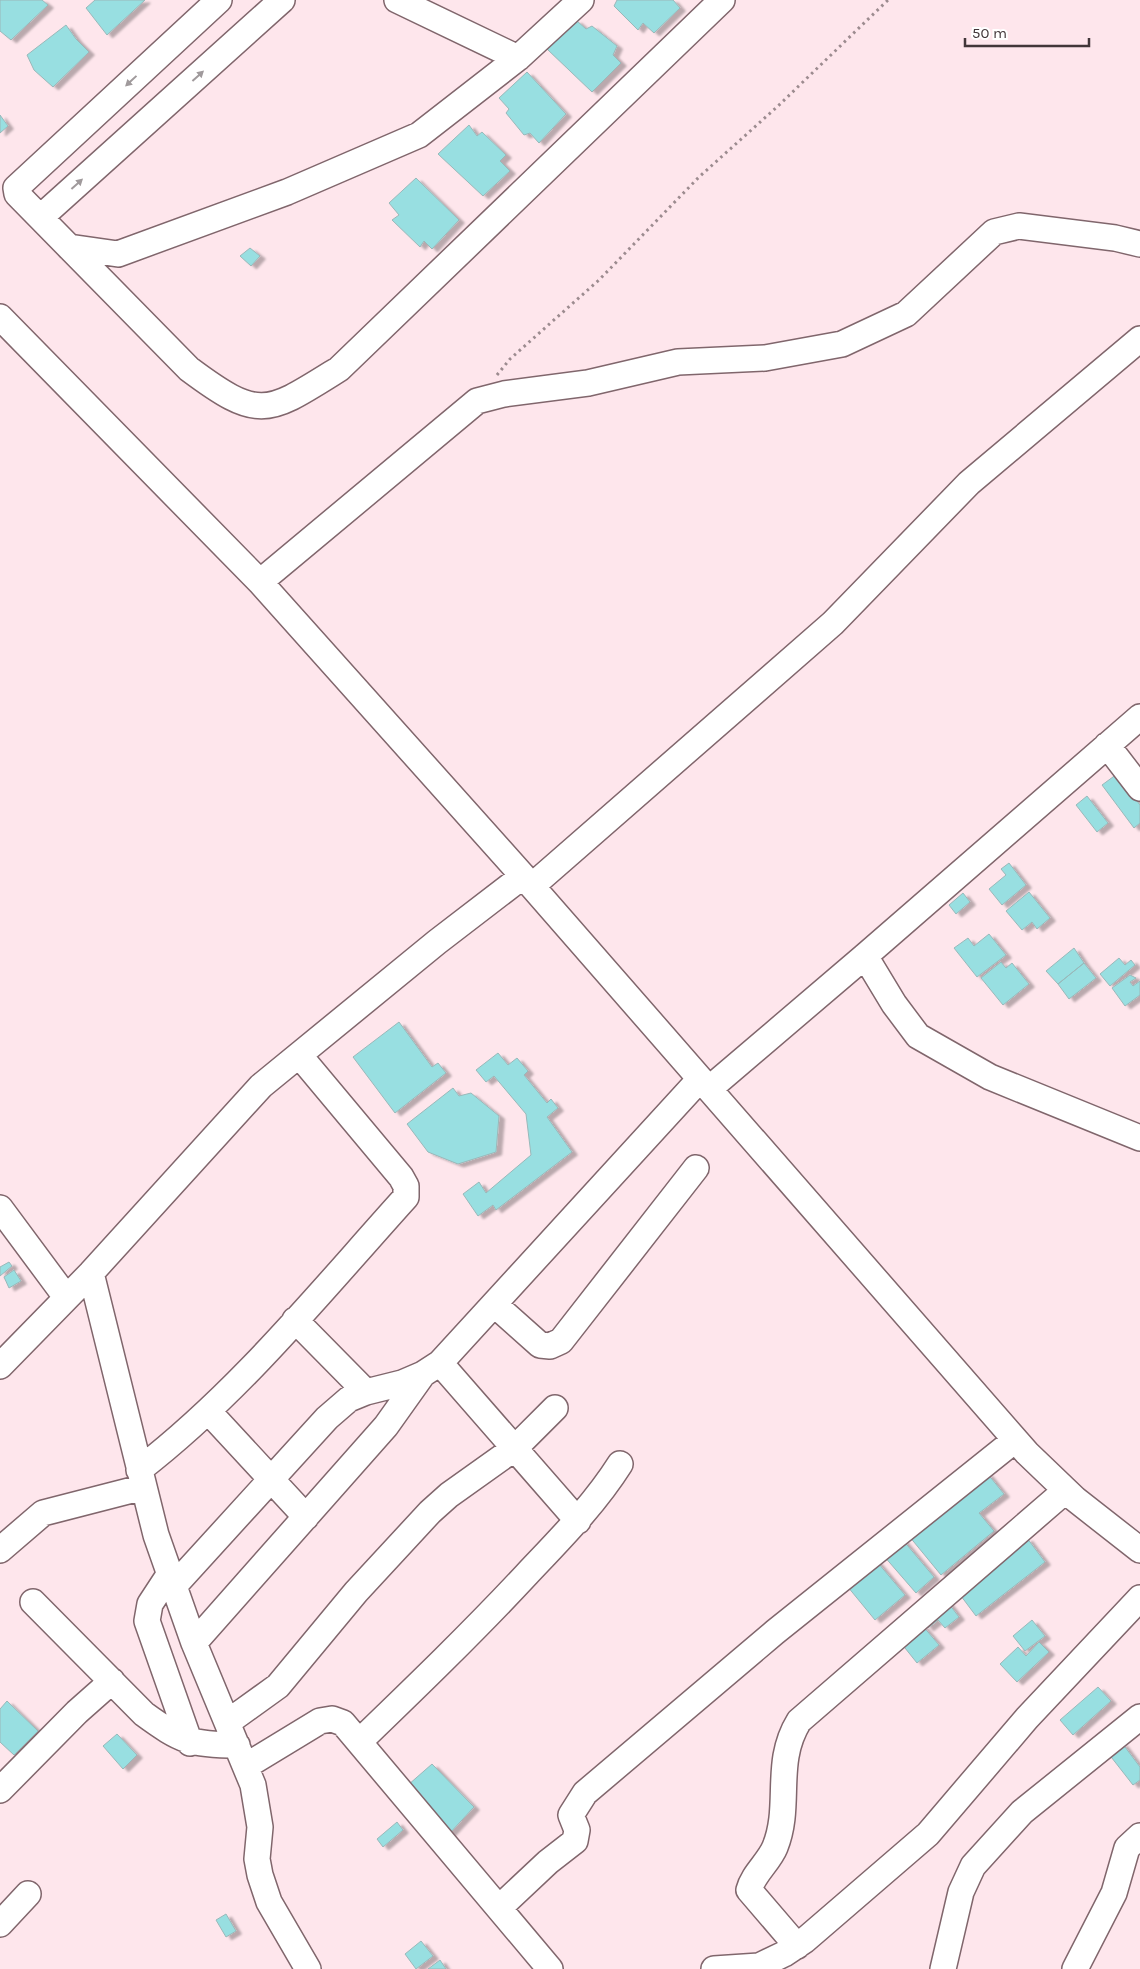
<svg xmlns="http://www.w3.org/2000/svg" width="1140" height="1969" font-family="Karla,sans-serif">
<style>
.building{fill:#98dfe1;stroke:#99b8b9;filter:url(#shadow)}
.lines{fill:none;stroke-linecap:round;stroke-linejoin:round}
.minor-casing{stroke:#80666c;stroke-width:28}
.path{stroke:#9c8b8f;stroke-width:3;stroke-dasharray:2.5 4;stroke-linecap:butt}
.minor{stroke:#fff;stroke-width:25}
.oneway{fill:#a09a9c}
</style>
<defs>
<filter id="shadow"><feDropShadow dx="5.5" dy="3" stdDeviation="1" flood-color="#0004"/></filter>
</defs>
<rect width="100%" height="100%" fill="#fee6ec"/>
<path class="building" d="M 0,0 L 42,0 L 48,5 L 11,40 L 0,31 Z
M 95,0 L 145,0 L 107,35 L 86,8 Z
M 617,0 L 673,0 L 680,8 L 654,33 L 643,23 L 638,30 L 614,6 Z
M 576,20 L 586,29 L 592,26 L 617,46 L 613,55 L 621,63 L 592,92 L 547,49 Z
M 66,25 L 76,39 L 89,52 L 53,87 L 34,70 L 27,55 Z
M 527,72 L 566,114 L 539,143 L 530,133 L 524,135 L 506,113 L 509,109 L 499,98 Z
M 0,115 L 8,126 L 0,133 Z
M 469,125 L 477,136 L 482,132 L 506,155 L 500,161 L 510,171 L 483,196 L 438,154 Z
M 416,178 L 459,220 L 432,249 L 424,241 L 420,247 L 392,220 L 399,215 L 389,203 Z
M 250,248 L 260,256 L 251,266 L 240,256 Z
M 1117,774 L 1140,805 L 1140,823 L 1134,828 L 1102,785 Z
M 1087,796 L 1108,823 L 1097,832 L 1076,805 Z
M 1009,863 L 1026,885 L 1002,905 L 989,889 L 1006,875 L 1001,869 Z
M 1029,892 L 1050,918 L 1037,929 L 1032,922 L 1022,930 L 1006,911 Z
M 963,893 L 970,902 L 956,914 L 949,905 Z
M 989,934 L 1006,955 L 977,977 L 954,948 L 968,938 L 974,946 Z
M 1074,948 L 1084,963 L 1058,984 L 1046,971 Z
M 1119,958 L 1125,965 L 1131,960 L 1135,965 L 1110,986 L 1100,974 Z
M 1001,962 L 1006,968 L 1012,963 L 1029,984 L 1003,1005 L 981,978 Z
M 1084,963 L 1096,978 L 1069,999 L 1058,984 Z
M 1130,975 L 1136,978 L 1130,982 L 1133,986 L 1140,981 L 1140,995 L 1125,1006 L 1112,988 Z
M 399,1022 L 432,1067 L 438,1063 L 446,1073 L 395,1113 L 353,1057 Z
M 498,1053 L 508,1065 L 517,1058 L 528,1071 L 524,1075 L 547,1103 L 551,1099 L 558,1108 L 547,1117 L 572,1152 L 496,1210 L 493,1205 L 478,1216 L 463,1194 L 479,1182 L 486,1193 L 531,1155 L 526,1114 L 494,1076 L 486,1082 L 476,1070 Z
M 453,1088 L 459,1096 L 471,1093 L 499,1116 L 496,1152 L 458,1164 L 428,1152 L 407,1124 Z
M 9,1262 L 12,1266 L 0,1276 L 0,1267 Z
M 14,1270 L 21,1281 L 9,1288 L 4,1277 Z
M 987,1473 L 1004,1494 L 979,1513 L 994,1531 L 941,1575 L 909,1536 Z
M 1027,1538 L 1045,1562 L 976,1616 L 958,1592 Z
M 902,1539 L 934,1577 L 916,1593 L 883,1555 Z
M 873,1557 L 905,1595 L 875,1620 L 843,1581 Z
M 946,1600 L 959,1617 L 945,1628 L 938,1620 L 928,1628 L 922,1620 Z
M 1032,1620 L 1045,1636 L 1025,1651 L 1013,1636 Z
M 922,1625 L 939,1645 L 917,1663 L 901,1643 Z
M 1039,1642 L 1049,1652 L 1017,1682 L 1000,1664 L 1018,1647 L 1026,1656 Z
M 1098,1687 L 1111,1701 L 1073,1735 L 1060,1720 Z
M 7,1701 L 38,1731 L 14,1755 L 0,1742 L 0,1709 Z
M 117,1734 L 137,1755 L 123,1769 L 103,1746 Z
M 1122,1743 L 1140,1767 L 1140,1780 L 1133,1785 L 1108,1753 Z
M 432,1764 L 474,1807 L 449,1834 L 408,1785 Z
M 397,1822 L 403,1830 L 383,1847 L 377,1839 Z
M 226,1914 L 236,1931 L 226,1937 L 216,1920 Z
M 421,1941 L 433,1956 L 416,1969 L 405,1954 Z
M 440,1960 L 446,1969 L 428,1969 Z"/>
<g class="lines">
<defs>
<path id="minor" d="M 219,0 L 16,188 L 17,194 L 189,369 C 260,422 267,414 339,369 L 722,0
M 397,0 L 518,58
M 41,217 L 282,0
M 69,247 L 118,254 L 287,192 L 419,135 L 518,58 L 581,0
M 0,317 L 260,582 L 523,876 L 1027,1453 L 1075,1499 L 1140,1550
M 260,582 L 477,401 L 504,394 L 588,383 L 678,362 L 765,358 L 842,344 L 906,314 L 994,232 L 1019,226 L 1115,238 L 1140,244
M 1107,745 L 1140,788
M 532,886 L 833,623 L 969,483 L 1140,339
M 865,956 L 894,1004 L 918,1036 L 990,1077 L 1140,1138
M 709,1089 L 865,956 L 1140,717
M 0,1208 L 66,1297
M 91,1273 L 156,1535 L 194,1643 L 253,1785 L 260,1827 L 257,1859 L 260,1875 L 269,1902 L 308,1969
M 494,1304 L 540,1345 L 550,1346 L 561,1341 L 696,1168
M 295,1320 L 366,1392
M 440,1363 L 578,1521
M 0,1366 L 91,1273 L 261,1086 L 437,942 L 523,876
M 208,1411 L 306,1517
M 139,1470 C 240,1392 321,1291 406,1197 L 406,1186 L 401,1177 L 299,1055
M 0,1550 L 43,1513 L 144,1487
M 169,1575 L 150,1604 L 147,1621 L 190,1743
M 173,1587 L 327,1418 L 349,1399 L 366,1392 L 402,1383 L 423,1374 L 440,1363 L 700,1079
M 33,1602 L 144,1714 C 181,1741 191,1745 237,1745
M 194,1643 L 386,1426 L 423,1374
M 228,1722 L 278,1686 L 356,1592 L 430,1512 L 449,1495 L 515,1448 L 555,1408
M 359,1742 C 416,1687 473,1632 527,1574 C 560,1539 594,1505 620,1464
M 246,1766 L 320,1721 L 332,1719 L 343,1723 L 550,1969
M 0,1790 L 77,1712 L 112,1681
M 499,1908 L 548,1862 L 575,1841 L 577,1830 L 571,1815 L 585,1793 L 775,1632 L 1015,1440
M 0,1924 L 28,1894
M 797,1946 L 749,1890 C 753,1874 769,1862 775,1847 C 792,1805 773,1763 799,1721 L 1065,1491
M 714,1969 L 759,1966 L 784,1954 L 805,1940 L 928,1834 L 1027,1718 L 1140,1598
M 943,1969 L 961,1892 L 973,1866 L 1022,1812 L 1140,1717
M 1075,1969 L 1114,1893 L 1127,1848 L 1140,1836"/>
</defs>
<use href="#minor" class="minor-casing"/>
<path class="path" d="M 497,375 L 510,359 L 599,280 L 699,177 L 778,106 L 888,0"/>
<use href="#minor" class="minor"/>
</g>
<defs><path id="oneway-solid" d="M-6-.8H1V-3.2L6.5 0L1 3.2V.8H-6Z" transform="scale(1.25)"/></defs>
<g class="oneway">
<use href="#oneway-solid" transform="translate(198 76) rotate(-42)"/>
<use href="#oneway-solid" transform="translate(131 81) rotate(137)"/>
<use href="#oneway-solid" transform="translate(77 184) rotate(-42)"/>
</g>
<path d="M965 38v8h124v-8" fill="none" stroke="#423639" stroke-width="2.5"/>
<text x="972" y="38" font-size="15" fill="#423639" stroke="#ffffff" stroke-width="4" paint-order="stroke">50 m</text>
</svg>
